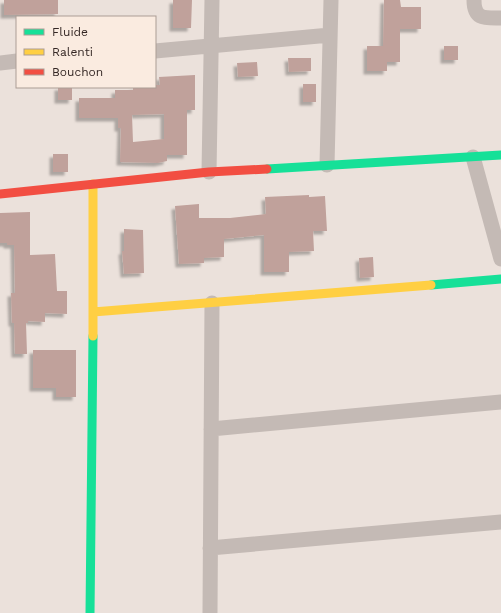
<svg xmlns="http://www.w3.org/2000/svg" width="501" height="613" font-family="'Work Sans',sans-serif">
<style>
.building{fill:#c0a19b;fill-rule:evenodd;filter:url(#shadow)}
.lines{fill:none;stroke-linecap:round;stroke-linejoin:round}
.street{stroke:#c4bab5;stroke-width:15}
.fast{stroke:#16e098;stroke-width:9}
.slow{stroke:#ffcf43;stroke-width:9}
.jam{stroke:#f24e42;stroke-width:9}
</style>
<defs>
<filter id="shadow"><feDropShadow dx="-3.5" dy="3.5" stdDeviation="1" flood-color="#0004"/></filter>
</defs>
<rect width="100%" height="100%" fill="#ebe1db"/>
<path class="building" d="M 4,0 L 58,0 L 58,14 L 4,15 Z
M 173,0 L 192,0 L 191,28 L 173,28 Z
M 384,0 L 400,0 L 401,7 L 421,7 L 421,29 L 400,29 L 400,62 L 387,62 L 387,71 L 367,71 L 367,46 L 383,46 Z
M 444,46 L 458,46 L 458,60 L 444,60 Z
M 288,58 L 311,58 L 311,71 L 289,72 Z
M 257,62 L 258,76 L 238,77 L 237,63 Z
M 195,75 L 195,110 L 187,110 L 187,155 L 167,155 L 167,161 L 158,163 L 120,162 L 121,128 L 118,128 L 118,118 L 79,118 L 79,98 L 115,98 L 115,90 L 133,90 L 133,87 L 155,87 L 155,85 L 160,85 L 159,77 ZM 164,114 L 164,139 L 133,142 L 132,115 Z
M 303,84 L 316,84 L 316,102 L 303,102 Z
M 58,87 L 72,87 L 72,100 L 58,100 Z
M 53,154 L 68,154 L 68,172 L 53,172 Z
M 309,195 L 309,197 L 325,196 L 327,231 L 313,231 L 314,251 L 289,252 L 289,272 L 264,272 L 264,235 L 224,239 L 224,257 L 204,258 L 204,263 L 179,264 L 175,206 L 199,204 L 199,218 L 230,218 L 266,214 L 265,197 Z
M 30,212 L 30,255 L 55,254 L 57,291 L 67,291 L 67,314 L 45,313 L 45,322 L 28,321 L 28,323 L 26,323 L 27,354 L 15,354 L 14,323 L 12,323 L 11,293 L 15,293 L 14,245 L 7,245 L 7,243 L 0,243 L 0,213 Z
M 124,229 L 143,230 L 144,273 L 124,274 L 122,251 L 124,251 Z
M 373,257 L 374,277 L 360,278 L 359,258 Z
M 33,350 L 76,350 L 76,397 L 56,397 L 56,388 L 33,388 Z"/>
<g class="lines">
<path class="street" d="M 474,0 C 474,20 485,18 501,18
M 155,51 L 330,35
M 0,63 L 17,61
M 473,157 L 501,259
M 327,165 L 331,0
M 209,172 L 212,0
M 211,429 L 501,402
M 210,548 L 501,522
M 210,613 L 212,303"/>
<path class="fast" d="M 267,169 L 501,155
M 431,285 L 501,279
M 90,613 L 93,336"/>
<path class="slow" d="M 93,312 L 431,285
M 93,336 L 93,184"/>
<path class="jam" d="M 0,194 L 209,172 L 267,169"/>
</g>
<rect x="16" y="16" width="140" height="72" fill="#faebe0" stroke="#ab9d95"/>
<rect x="24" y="29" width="20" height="6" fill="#16e098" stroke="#ab9d95"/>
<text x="52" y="36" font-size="12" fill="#342724">Fluide</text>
<rect x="24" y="49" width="20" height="6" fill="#ffcf43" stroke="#ab9d95"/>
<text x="52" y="56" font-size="12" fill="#342724">Ralenti</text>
<rect x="24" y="69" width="20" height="6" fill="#f24e42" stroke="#ab9d95"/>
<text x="52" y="76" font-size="12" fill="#342724">Bouchon</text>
</svg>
